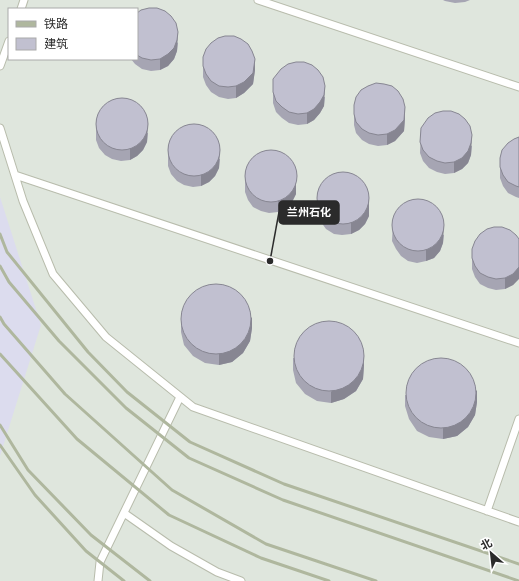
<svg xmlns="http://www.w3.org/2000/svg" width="519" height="581" font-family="'Open Sans','Noto Sans SC',sans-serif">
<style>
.industrial{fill:#dfe6dd;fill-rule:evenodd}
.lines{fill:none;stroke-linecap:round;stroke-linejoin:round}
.lane-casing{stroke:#b8bcac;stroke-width:9}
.lane{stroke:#fff;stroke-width:7}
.rail{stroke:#afb79e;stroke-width:3}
.wall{fill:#a6a5b3}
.shaded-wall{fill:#878692}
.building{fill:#c1c0d0;stroke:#878692}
.leader{fill:none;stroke:#2b2b2b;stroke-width:1.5}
.callout-dot{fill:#2b2b2b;stroke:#fff;stroke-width:1.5}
.callout{fill:#2b2b2b;stroke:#2b2b2b;stroke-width:1.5}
.callout-label{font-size:11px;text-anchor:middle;font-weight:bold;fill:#fff}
</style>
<rect width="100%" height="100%" fill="#dcdcee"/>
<path class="industrial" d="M 0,0 L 519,0 L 519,581 L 0,581 L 0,456 L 41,325 L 0,197 ZM 9,9 L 137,9 L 137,59 L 9,59 Z"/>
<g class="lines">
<defs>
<path id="lane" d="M 258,0 L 519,87
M 21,9 L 24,0
M 0,66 L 9,41
M 0,128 L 23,201 L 53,274 L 106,337 L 193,407 L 519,522
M 15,175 L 519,343
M 487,511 L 519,419
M 124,513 L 171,546 L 217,572 L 241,581
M 98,581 L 100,562 L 180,397"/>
</defs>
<use href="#lane" class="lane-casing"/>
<use href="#lane" class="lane"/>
<path class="rail" d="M 0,234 L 7,252 L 88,352 L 127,392 L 190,442 L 284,484 L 519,564
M 0,266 L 9,282 L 59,341 L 126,408 L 189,458 L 283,500 L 519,581
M 0,317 L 4,324 L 65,394 L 172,490 L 266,544 L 376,581
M 0,354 L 77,439 L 169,515 L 261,558 L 329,581
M 0,425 L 28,470 L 91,535 L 150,581
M 0,445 L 35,495 L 86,551 L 124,581"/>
</g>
<path class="wall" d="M 443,0 L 470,0 L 465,2 L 455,3 L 445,1 Z
M 137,13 L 178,43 L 177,51 L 174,59 L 168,66 L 160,70 L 151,71 L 142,69 L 135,64 L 131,59 L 137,59 Z
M 203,57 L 255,70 L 253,84 L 244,93 L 236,98 L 228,99 L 219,97 L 211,92 L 206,85 L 203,77 Z
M 273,79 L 325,97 L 324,106 L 320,113 L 314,120 L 307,124 L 298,125 L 289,123 L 282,118 L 276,112 L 273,103 Z
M 354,105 L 405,118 L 404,131 L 395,141 L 387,145 L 378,146 L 369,144 L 362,140 L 356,133 L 354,125 Z
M 96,120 L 148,133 L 147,142 L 143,150 L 137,156 L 130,160 L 121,161 L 112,159 L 105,155 L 99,148 L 96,140 Z
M 421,128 L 472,146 L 471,155 L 468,163 L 462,169 L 454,173 L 445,174 L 437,172 L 429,168 L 423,161 L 420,153 Z
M 519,137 L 519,198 L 516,197 L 508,193 L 503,186 L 500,178 L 500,158 Z
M 168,146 L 220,159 L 219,168 L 215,176 L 209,182 L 201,186 L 193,187 L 184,185 L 177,181 L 171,174 L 168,166 Z
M 245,172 L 296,185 L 296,194 L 292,202 L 286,208 L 278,212 L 269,213 L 261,211 L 253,207 L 248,200 L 245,192 Z
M 318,194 L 369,207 L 369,216 L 365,224 L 359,230 L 351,234 L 342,235 L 334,234 L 326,229 L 321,222 L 318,214 Z
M 393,221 L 444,235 L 443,243 L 440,251 L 434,258 L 426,261 L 417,263 L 408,261 L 401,256 L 396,249 L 392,241 Z
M 519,239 L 519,278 L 513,285 L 505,289 L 496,290 L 488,288 L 480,284 L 475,277 L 472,269 L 472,249 Z
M 181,321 L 252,328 L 250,341 L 243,353 L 232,362 L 219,365 L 205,363 L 193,356 L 184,345 L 181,332 Z
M 293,358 L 364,365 L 363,379 L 356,391 L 344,399 L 331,403 L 317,401 L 305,394 L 296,383 L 293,370 Z
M 405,395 L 477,402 L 475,415 L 468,427 L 457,436 L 443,439 L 429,437 L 417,431 L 409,419 L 405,406 Z"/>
<path class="shaded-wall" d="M 178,32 L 177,51 L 174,59 L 168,66 L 160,70 L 160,59 Z
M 255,59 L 255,70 L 253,84 L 244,93 L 236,98 L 236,86 Z
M 325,86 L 324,106 L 320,113 L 314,120 L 307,124 L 307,113 Z
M 405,107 L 405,118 L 404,131 L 395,141 L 387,145 L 387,134 Z
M 148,122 L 147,142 L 143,150 L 137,156 L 130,160 L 130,149 Z
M 472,135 L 471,155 L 468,163 L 462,169 L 454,173 L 454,162 Z
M 220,148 L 219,168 L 215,176 L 209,182 L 201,186 L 201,175 Z
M 296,174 L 296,194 L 292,202 L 286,208 L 278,212 L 278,201 Z
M 369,196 L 369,216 L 365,224 L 359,230 L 351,234 L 351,223 Z
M 444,223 L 443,243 L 440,251 L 434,258 L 426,261 L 426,250 Z
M 519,267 L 519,279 L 513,285 L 505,289 L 505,278 Z
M 252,317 L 252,328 L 250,341 L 243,353 L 232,362 L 219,365 L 219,354 Z
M 364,354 L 364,365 L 363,379 L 356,391 L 344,399 L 331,403 L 331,392 Z
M 477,390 L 477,402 L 475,415 L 468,427 L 457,436 L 443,439 L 443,428 Z"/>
<path class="building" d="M 149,8 L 157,8 L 165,11 L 171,16 L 176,23 L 178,32 L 177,40 L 174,48 L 168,54 L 160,59 L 151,60 L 142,58 L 137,55 L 137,13 L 141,10 Z
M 225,36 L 234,36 L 241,39 L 248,44 L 252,51 L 255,59 L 253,73 L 244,82 L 236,86 L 228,87 L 219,86 L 211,81 L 206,74 L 203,66 L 203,57 L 206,49 L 211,43 L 218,38 Z
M 296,62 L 304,62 L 312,65 L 318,70 L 323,77 L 325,86 L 324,95 L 320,102 L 314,109 L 307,113 L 298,114 L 289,112 L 282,107 L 276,101 L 273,92 L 273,79 L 281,69 L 288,64 Z
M 376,83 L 384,84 L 392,86 L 398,91 L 403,99 L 405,107 L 404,120 L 395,130 L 387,134 L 378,135 L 369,133 L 362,129 L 356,122 L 354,114 L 354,105 L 356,97 L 361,90 L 368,86 Z
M96 124a26 26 0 1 1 52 0a26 26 0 1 1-52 0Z
M 443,111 L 451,111 L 459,114 L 465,119 L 470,126 L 472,135 L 471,143 L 468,151 L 462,158 L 454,162 L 445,163 L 437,161 L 429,157 L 423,150 L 420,142 L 421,128 L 428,118 L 435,113 Z
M168 150a26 26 0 1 1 52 0a26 26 0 1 1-52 0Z
M 519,137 L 519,187 L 516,186 L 508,182 L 503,175 L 500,167 L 500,158 L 502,150 L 508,143 L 514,139 Z
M245 176a26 26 0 1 1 52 0a26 26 0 1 1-52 0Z
M317 198a26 26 0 1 1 52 0a26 26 0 1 1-52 0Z
M392 225a26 26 0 1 1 52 0a26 26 0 1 1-52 0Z
M 494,227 L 502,227 L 510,230 L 516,235 L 519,239 L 519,267 L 513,274 L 505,278 L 496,279 L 488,277 L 480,273 L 475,266 L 472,258 L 472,249 L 475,241 L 480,234 L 487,229 Z
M181 319a35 35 0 1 1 70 0a35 35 0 1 1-70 0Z
M294 356a35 35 0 1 1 70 0a35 35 0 1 1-70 0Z
M406 393a35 35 0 1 1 70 0a35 35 0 1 1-70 0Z"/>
<path class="leader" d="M270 261L279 212"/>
<circle class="callout-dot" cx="270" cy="261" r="4"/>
<rect class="callout" x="279" y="201" width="60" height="23" rx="4"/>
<g class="callout-label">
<text x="309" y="216">兰州石化</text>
</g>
<rect x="8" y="8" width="130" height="52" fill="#ffffff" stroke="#aaaaaa"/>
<rect x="16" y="21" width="20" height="6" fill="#afb79e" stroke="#aaaaaa"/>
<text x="44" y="28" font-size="12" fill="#2b2b2b">铁路</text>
<rect x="16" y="38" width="20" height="12" fill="#c1c0d0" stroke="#aaaaaa"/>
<text x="44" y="48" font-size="12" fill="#2b2b2b">建筑</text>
<g transform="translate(491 553) rotate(332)" stroke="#ffffff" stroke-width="3" paint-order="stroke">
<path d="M0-3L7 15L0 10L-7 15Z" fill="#2b2b2b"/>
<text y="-6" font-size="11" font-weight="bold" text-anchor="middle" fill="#2b2b2b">北</text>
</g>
</svg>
